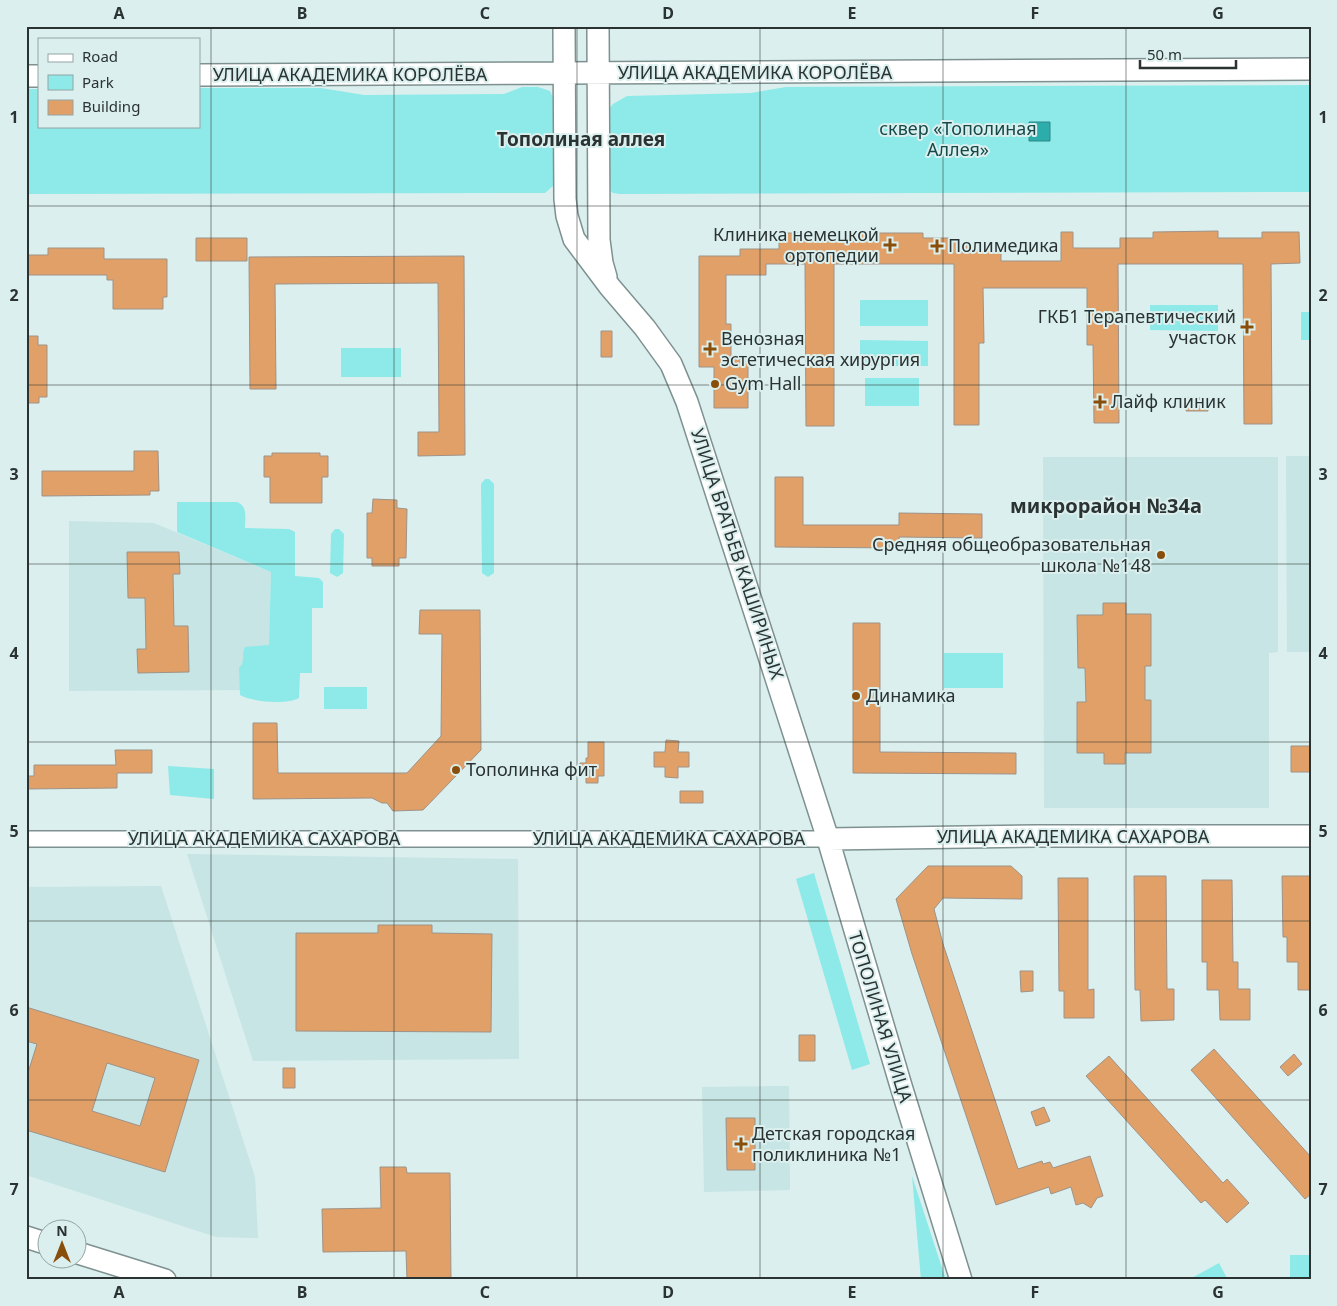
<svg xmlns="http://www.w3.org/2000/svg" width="1337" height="1306" font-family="'Noto Sans',sans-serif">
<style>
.built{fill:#c6e5e4}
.green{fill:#8deae8}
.water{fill:#2cadab;stroke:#2c8887}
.building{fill:#e1a067;stroke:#9f9287;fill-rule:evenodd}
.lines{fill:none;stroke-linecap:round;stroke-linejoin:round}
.street-casing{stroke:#7e9190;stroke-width:18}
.secondary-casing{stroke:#7e9190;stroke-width:24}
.street{stroke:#fff;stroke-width:15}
.secondary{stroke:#fff;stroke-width:21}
.grid{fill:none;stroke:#2b3332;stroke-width:1;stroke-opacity:0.55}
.poi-dot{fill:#894e09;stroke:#daefee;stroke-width:2}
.labels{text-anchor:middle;stroke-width:4;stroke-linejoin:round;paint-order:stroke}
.street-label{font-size:18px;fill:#2b3332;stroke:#daefee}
.park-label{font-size:18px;fill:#144949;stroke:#daefee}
.poi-label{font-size:18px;fill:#2b3332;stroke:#daefee;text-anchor:start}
.neighbourhood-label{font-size:19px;font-weight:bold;fill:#2b3332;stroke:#daefee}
.quarter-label{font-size:20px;font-weight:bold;fill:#2b3332;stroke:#daefee}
.neatline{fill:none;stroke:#2b3332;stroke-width:2}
.grid-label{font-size:16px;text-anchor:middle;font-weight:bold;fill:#2b3332}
</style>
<rect width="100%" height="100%" fill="#daefee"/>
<path class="built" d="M 1286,456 L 1311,456 L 1311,652 L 1287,652 Z
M 1043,457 L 1278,457 L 1278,652 L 1269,653 L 1269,808 L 1044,808 Z
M 69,521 L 154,523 L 271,572 L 269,646 L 248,690 L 69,691 Z
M 187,854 L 518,859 L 519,1059 L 253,1061 Z
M 161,886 L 255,1177 L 258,1238 L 216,1237 L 26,1175 L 26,887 Z
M 789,1086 L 790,1190 L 704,1192 L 702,1087 Z"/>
<path class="green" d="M 1311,85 L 1311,192 L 620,194 L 613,193 L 608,189 L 608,110 L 613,104 L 627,96 L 751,93 L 786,87 Z
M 522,87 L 538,87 L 550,91 L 557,106 L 557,179 L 553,186 L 545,193 L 26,194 L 26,89 L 39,89 L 39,126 L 199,126 L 199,88 L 321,88 L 364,95 L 504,94 Z
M 860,300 L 928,300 L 928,326 L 860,326 Z
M 1150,305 L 1218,305 L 1218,331 L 1150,330 Z
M 1301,312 L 1311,312 L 1311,340 L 1301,340 Z
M 860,340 L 928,341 L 928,366 L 860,366 Z
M 341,348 L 401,348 L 401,377 L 341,377 Z
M 865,378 L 919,378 L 919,406 L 865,406 Z
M 485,479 L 489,479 L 494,484 L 494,573 L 488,577 L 482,573 L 481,484 Z
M 177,502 L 237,502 C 248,506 245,518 245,528 L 289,529 L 295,532 L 295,576 L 319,578 L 323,582 L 323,608 L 312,608 L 312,673 L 300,673 L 299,698 C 287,705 252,702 240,695 L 239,668 C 246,662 241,654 245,647 L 269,645 L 271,572 L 177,532 Z
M 335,529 L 339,529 L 344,534 L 343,573 L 337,577 L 330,573 L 331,534 Z
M 944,653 L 1003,653 L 1003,688 L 944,688 Z
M 324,687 L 367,687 L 367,709 L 324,709 Z
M 168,766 L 214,769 L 214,799 L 170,795 Z
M 814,873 L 870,1064 L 852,1070 L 796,879 Z
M 912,1176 L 946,1280 L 921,1280 Z
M 1290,1255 L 1311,1255 L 1311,1280 L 1290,1280 Z
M 1219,1263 L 1228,1280 L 1188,1280 Z"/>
<path class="water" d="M 1029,122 L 1050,122 L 1050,141 L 1029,141 Z"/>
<path class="building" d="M 1218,231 L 1218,238 L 1262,238 L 1262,232 L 1299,232 L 1300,263 L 1271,264 L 1272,424 L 1244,424 L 1243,264 L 1118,264 L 1119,423 L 1094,423 L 1093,345 L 1087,345 L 1087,288 L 983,288 L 984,343 L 979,343 L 979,425 L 954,425 L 954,264 L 834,264 L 834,426 L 806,426 L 805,264 L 766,264 L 766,275 L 726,275 L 726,324 L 731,324 L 731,359 L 748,359 L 748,408 L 714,408 L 714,367 L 699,367 L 699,256 L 740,256 L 740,249 L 779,249 L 779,233 L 815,233 L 815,239 L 859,239 L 859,233 L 923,233 L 923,238 L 957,238 L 957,246 L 1001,246 L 1001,261 L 1061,261 L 1061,232 L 1073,232 L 1073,248 L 1120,248 L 1120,238 L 1153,238 L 1153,232 Z
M 196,238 L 247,238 L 247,261 L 196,261 Z
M 48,248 L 104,248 L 104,259 L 167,259 L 167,297 L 163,297 L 163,309 L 113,309 L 113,280 L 107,280 L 107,275 L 26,275 L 26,255 L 48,255 Z
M 464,256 L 465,455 L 418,456 L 418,432 L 439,432 L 438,283 L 275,284 L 276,389 L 250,389 L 249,257 Z
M 601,331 L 612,331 L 612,357 L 601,357 Z
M 26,336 L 38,336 L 38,345 L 47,345 L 47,397 L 39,397 L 39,403 L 26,403 Z
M 1187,398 L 1208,398 L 1208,411 L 1186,411 Z
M 134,451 L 158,451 L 159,491 L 150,491 L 150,495 L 42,496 L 42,471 L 134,471 Z
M 272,453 L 320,453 L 320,456 L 328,456 L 328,477 L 322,477 L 322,503 L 270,503 L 270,477 L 264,477 L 264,456 L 272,456 Z
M 775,477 L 803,477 L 803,525 L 899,525 L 899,513 L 982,514 L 982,538 L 899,537 L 899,548 L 775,547 Z
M 373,499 L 397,500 L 397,508 L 407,509 L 406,558 L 399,558 L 399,566 L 372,566 L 372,558 L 367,558 L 367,513 L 372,513 Z
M 127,552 L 179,552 L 180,574 L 173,574 L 174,626 L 188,626 L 189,672 L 138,673 L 137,649 L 146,649 L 145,598 L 128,598 Z
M 1103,603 L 1126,603 L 1126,614 L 1151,614 L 1151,666 L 1145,666 L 1145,700 L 1151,700 L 1151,753 L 1125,753 L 1125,764 L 1104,764 L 1104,753 L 1077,753 L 1077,702 L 1086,702 L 1085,668 L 1078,668 L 1077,615 L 1103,615 Z
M 420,610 L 480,610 L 481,750 L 423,810 L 393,811 L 387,803 L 382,803 L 372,798 L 253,799 L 253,723 L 277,723 L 278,773 L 407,773 L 441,736 L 442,634 L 419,634 Z
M 853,623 L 880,623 L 880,752 L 1016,753 L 1016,774 L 853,773 Z
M 666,740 L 679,741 L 678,752 L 689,752 L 689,767 L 678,767 L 678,778 L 665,777 L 665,767 L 654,767 L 654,752 L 665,752 Z
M 588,742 L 604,742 L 604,776 L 598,776 L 598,783 L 586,783 L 586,775 L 580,775 L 580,763 L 586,763 L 586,758 L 588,758 Z
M 1291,746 L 1311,746 L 1311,772 L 1291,772 Z
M 115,750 L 152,750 L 152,773 L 117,773 L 117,788 L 26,789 L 26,776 L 34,776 L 34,765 L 116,765 Z
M 680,791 L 703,791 L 703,803 L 680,803 Z
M 928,866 L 1011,866 L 1022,876 L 1022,899 L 943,898 L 934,909 L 943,944 L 1018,1169 L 1042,1161 L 1043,1164 L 1050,1162 L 1053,1168 L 1090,1156 L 1103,1196 L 1097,1198 L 1091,1208 L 1083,1203 L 1076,1205 L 1071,1187 L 1051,1194 L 1049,1187 L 996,1205 L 912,954 L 896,899 Z
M 1134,876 L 1166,876 L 1167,989 L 1174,989 L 1174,1020 L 1141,1021 L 1140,990 L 1135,990 Z
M 1282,876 L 1311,876 L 1311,990 L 1298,990 L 1298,962 L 1287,962 L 1287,937 L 1283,937 Z
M 1058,878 L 1088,878 L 1088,990 L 1094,989 L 1094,1018 L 1064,1018 L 1064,991 L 1059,991 Z
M 1202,880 L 1232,880 L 1233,962 L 1238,962 L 1238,989 L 1250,989 L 1250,1020 L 1220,1020 L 1219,990 L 1207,990 L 1207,962 L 1202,962 Z
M 378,925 L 432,925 L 432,933 L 492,934 L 491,1032 L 296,1031 L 296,933 L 378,933 Z
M 1020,971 L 1033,971 L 1033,991 L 1021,992 Z
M 26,1007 L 199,1060 L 165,1172 L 26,1130 L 26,1079 L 37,1044 L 26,1041 ZM 107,1063 L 155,1078 L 140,1126 L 92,1111 Z
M 799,1035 L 815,1035 L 815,1061 L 799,1061 Z
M 1214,1049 L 1311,1157 L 1311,1194 L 1305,1199 L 1191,1070 Z
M 1294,1054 L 1302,1064 L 1288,1076 L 1280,1067 Z
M 1109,1056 L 1223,1183 L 1227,1179 L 1249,1203 L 1227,1223 L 1205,1200 L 1201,1203 L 1086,1076 Z
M 283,1068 L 295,1068 L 295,1088 L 283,1088 Z
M 1044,1107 L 1050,1121 L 1036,1126 L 1031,1112 Z
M 726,1118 L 755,1118 L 755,1170 L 727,1170 Z
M 380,1167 L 406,1167 L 407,1173 L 450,1173 L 451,1280 L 407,1280 L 406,1251 L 323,1252 L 322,1209 L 381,1208 Z"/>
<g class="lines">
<defs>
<path id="street" d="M 26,839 L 828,839"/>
<path id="secondary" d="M 564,26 L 565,199 L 567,216 L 574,239 L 610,287 L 645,328 L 671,364 L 687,402 L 828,839 L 901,1086 L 961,1280
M 598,26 L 599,240 L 602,263 L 606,277
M 199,75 L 1311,69
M 26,76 L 39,76
M 828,839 L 1036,836 L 1311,836
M 26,1237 L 48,1244
M 78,1253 L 165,1280"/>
</defs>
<use href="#street" class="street-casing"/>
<use href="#secondary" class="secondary-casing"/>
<use href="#street" class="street"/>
<use href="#secondary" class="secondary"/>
</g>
<path class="grid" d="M 211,26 L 211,1280M 394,26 L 394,1280M 577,26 L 577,1280M 760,26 L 760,1280M 943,26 L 943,1280M 1126,26 L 1126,1280M 26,206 L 1311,206M 26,385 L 1311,385M 26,564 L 1311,564M 26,742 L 1311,742M 26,921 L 1311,921M 26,1100 L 1311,1100"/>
<g class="poi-dot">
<path d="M887.5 237.5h5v5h5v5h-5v5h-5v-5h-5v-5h5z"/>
<path d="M934.5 238.5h5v5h5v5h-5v5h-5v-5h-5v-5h5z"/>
<path d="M1244.5 319.5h5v5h5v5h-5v5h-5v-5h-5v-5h5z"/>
<path d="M707.5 341.5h5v5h5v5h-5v5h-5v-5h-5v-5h5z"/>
<circle cx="715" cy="384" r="5"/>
<path d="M1097.5 394.5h5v5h5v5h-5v5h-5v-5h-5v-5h5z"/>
<circle cx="1161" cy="555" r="5"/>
<circle cx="856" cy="696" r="5"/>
<circle cx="456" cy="770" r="5"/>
<path d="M738.5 1136.5h5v5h5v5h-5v5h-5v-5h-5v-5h5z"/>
</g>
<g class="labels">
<g class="street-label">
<text x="755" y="79">УЛИЦА АКАДЕМИКА КОРОЛЁВА</text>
<text x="350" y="81">УЛИЦА АКАДЕМИКА КОРОЛЁВА</text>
<text transform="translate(737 554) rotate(72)" y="6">УЛИЦА БРАТЬЕВ КАШИРИНЫХ</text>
<text x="1073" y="843">УЛИЦА АКАДЕМИКА САХАРОВА</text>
<text x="264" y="845">УЛИЦА АКАДЕМИКА САХАРОВА</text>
<text x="669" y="845">УЛИЦА АКАДЕМИКА САХАРОВА</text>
<text transform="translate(880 1017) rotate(73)" y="6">ТОПОЛИНАЯ УЛИЦА</text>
</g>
<g class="park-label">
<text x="958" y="135">сквер «Тополиная<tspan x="958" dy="21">Аллея»</tspan></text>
</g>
<g class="poi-label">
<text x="879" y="241" text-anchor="end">Клиника немецкой<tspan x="879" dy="21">ортопедии</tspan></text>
<text x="948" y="252">Полимедика</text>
<text x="1236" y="323" text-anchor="end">ГКБ1 Терапевтический<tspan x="1236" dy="21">участок</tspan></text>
<text x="721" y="345">Венозная<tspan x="721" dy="21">эстетическая хирургия</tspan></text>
<text x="725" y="390">Gym Hall</text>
<text x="1111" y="408">Лайф клиник</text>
<text x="1151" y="551" text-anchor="end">Средняя общеобразовательная<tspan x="1151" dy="21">школа №148</tspan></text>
<text x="866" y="702">Динамика</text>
<text x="466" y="776">Тополинка фит</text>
<text x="752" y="1140">Детская городская<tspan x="752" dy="21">поликлиника №1</tspan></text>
</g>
<g class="neighbourhood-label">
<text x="581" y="146">Тополиная аллея</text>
</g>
<g class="quarter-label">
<text x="1106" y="513">микрорайон №34а</text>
</g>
</g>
<rect width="1337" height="1306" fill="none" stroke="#daefee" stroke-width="55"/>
<rect x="38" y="38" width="162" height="90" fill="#daefee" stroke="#94a4a3"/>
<rect x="48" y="54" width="25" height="8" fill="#ffffff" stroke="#94a4a3"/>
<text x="82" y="62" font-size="15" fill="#2b3332">Road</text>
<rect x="48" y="75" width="25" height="15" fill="#8deae8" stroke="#94a4a3"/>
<text x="82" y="88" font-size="15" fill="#2b3332">Park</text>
<rect x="48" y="100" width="25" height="15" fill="#e1a067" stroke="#94a4a3"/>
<text x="82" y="112" font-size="15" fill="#2b3332">Building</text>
<g transform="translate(62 1244)"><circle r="24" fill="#daefee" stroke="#94a4a3"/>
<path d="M0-4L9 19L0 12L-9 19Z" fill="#894e09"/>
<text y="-8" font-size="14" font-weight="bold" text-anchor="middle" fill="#2b3332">N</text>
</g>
<path d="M1140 60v8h96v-8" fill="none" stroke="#2b3332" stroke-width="2.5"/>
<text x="1147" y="60" font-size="15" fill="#2b3332" stroke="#daefee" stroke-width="4" paint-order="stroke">50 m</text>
<rect x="28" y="28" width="1282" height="1250" class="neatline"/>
<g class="grid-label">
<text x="119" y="19">A</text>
<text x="302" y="19">B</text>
<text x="485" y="19">C</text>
<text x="668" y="19">D</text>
<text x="852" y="19">E</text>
<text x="1035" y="19">F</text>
<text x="1218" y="19">G</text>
<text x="14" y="123">1</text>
<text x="1323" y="123">1</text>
<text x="14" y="301">2</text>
<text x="1323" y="301">2</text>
<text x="14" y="480">3</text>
<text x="1323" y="480">3</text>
<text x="14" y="659">4</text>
<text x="1323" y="659">4</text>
<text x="14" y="837">5</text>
<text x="1323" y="837">5</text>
<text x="14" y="1016">6</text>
<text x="1323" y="1016">6</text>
<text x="14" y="1195">7</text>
<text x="1323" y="1195">7</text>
<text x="119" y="1298">A</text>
<text x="302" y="1298">B</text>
<text x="485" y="1298">C</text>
<text x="668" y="1298">D</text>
<text x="852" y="1298">E</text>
<text x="1035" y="1298">F</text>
<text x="1218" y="1298">G</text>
</g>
</svg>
